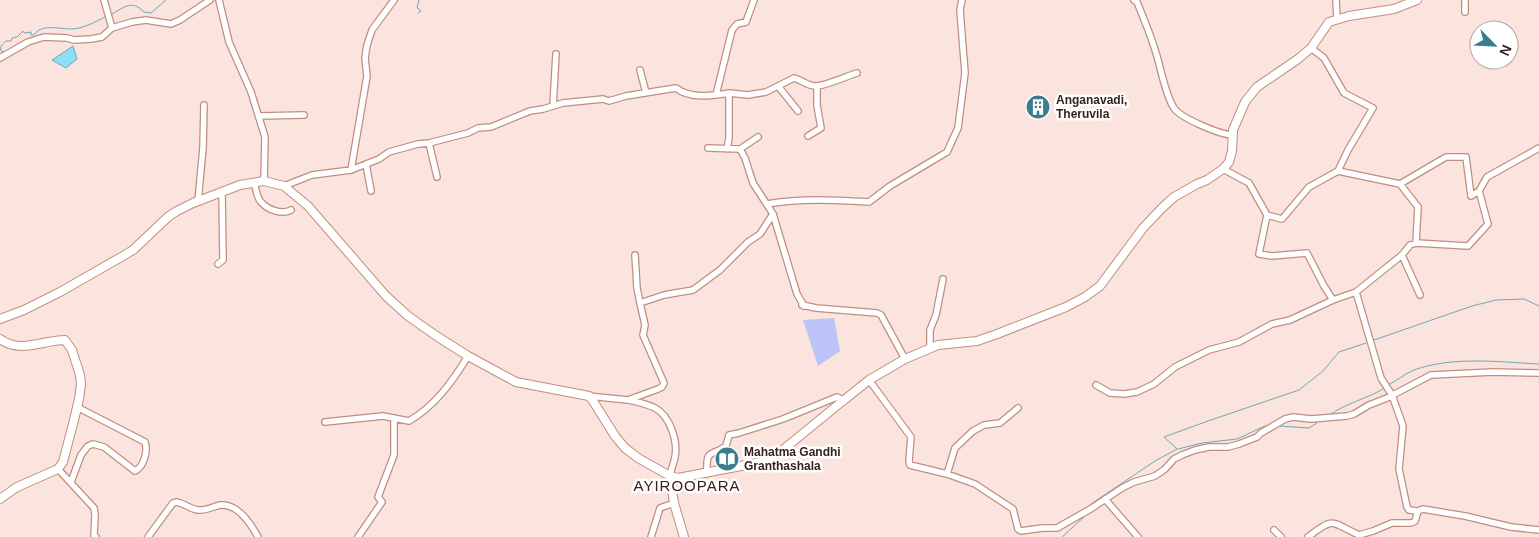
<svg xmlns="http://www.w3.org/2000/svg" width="1539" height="537" font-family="Helvetica,sans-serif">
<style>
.green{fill:#bcc4f7}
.water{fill:#8ae0f8;stroke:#71a7b6}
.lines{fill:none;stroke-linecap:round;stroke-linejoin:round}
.stream{stroke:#71a7b6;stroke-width:1}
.street-casing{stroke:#c18e7e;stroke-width:8}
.secondary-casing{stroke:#c18e7e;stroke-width:10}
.street{stroke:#fff;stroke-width:5.5}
.secondary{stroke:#fff;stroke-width:8}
.labels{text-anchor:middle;stroke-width:5;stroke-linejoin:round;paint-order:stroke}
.poi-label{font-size:12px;font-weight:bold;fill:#36221c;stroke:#fff;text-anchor:start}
.quarter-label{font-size:15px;letter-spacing:1px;fill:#36221c;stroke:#fff}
</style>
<rect width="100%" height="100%" fill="#fbe4dd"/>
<path class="green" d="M 834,318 L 840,351 L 818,366 L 803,320 Z"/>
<path class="water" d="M 73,46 L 77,59 L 66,68 L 52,60 Z"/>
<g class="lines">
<path class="stream" d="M 418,13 L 421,11 L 417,8 L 419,0
M 112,14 C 126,6 132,0 144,12 L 151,13 L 166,0
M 4,52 L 1,51 C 0,45 2,45 6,41 L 11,41 L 12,38 L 17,37 L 23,31 L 24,33 L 31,32 L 31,35 L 34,35 C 43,21 65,32 79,28 C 88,26 97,21 105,17
M 1374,340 L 1472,306 L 1496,300 L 1524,299 L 1539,306
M 1390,384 C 1398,380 1406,373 1414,370 C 1452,356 1500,362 1539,364
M 1331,414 C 1347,403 1366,399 1383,389
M 1279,426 L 1309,428 L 1317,423
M 1178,449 L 1202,443 L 1237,439 L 1265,426 L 1268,426
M 1091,504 L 1155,461 L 1177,449 L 1164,437 L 1208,421 L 1299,390 L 1323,371 L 1339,352 L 1366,343
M 1062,537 L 1084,517"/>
<defs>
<path id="street" d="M 104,0 L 112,28
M 219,0 L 229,42 L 251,92 L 265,137 L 264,181
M 1134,0 L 1137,2 C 1144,19 1151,36 1156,53 C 1161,68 1165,95 1174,108 C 1180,118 1221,135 1233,135
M 1336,0 L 1337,19
M 1465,12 L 1465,0
M 0,58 L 28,42 L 44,37 L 67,38 L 74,40 L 91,39 L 102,37 L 112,28 L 132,22 L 146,20 L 171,24 L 180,20 L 210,0
M 640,70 L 646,93
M 778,86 L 798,111
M 716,95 L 732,30 L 737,24 L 746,22 L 754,0
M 553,106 L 556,54
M 259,116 L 304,115
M 808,136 L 821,128 L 817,105 L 817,86
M 758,137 L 740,149 L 745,158 L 753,183 L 773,214 L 797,294 L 804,306
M 429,143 L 437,177
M 708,148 L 740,149
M 727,149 L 729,138 L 729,93 L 748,95 L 766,92 L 794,78 C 802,80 807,86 816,86 C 825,86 847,76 857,73
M 366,164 L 371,191
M 1223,169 L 1249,183 L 1267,215 L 1259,254 L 1272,256 L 1307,253 L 1324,286 L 1333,300
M 351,170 L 367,76 L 365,58 L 367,45 L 372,30 L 394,0
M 1338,171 L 1400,184 L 1446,157 L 1466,157 L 1471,196 L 1479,191 L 1488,224 L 1468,246 L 1416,243 L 1410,245 L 1402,255
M 254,183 C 256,189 257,198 261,202 C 268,210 282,215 291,210
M 1400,184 L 1418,207 L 1416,243
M 284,186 L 312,175 L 351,170 L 379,159 L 389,152 L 418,144 L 429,143 L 468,133 L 478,128 L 491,127 L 530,111 L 543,109 L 563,103 L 603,99 L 609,101 L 626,96 L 676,88 C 690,99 712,96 729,93
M 1479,191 L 1487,177 L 1539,148
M 198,201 L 203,148 L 204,105
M 767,204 C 801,198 835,200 869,202 L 890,186 L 947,152 L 958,128 L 965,73 L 960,10 L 962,0
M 1267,215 L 1282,219 L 1309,187 L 1338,171 L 1348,150 L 1373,108 L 1344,93 L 1324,58 L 1311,48
M 635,255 L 637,288 L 640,303 L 664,295 L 693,290 L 720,270 L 748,242 L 760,234 L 773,214
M 218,264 L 223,260 L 222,192
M 1356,292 L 1381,378 L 1392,395 L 1403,426 L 1399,469 L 1407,507 L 1409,510 L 1418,511
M 802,305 L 816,308 L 877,313 L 881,315 L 905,359
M 930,348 L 930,330 L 936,315 L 943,279
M 869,380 L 911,437 L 909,461 L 910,465 L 947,474 L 975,484 L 1013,509 L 1018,529 L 1021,531 L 1042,528 L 1057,528 L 1092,508 L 1122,488 L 1134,482 L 1155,476 L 1165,469 L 1174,459 L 1182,455 L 1195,450 L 1209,447 L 1228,447 L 1239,444 L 1257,437 L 1261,433 L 1285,419 L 1293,417 L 1311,419 L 1347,416 L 1354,414 L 1369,405 L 1387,398 L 1431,375 L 1493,372 L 1539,373
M 1096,385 L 1110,393 L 1124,394 L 1137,392 L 1154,384 L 1175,367 L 1209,350 L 1239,342 L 1272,324 L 1290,320 L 1333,300 L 1356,292 L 1402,255 L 1420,295
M 588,396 L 628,400 L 658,389 L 662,387 L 664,383 L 643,335 L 645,325 L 640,303
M 629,400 C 637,402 647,404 655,408 C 670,416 678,441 675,457 C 674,463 671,469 670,476
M 325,422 L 383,416 L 409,421 C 435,406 453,381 468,356
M 58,469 L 94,508 L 95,515 L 94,536 L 96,537
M 707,472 C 706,448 711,457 726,446 L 729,435 L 739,433 L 783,419 L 837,397 L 843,400
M 947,474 L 955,448 L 973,431 L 984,425 L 1000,423 L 1018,408
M 71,482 L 81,455 L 88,446 L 93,444 L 104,447 L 135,471 C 144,467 148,451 145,442 L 77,407
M 1105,499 L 1138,537
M 1274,530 L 1281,537
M 148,537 L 173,503 L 176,502 C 184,503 190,509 198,510 C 206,511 214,506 221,505 C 238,504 251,524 258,537
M 358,537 L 382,502 L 378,497 L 394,455 L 394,419
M 651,537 L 660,508 L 674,503
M 1308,537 C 1335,516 1330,522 1359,535 L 1373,531 L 1392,523 L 1411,523 L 1415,521 L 1418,511 L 1423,509 L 1465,516 L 1511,527 L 1539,530"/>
<path id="secondary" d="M 0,319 L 24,310 L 60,292 L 123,256 L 133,250 L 169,216 L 177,211 L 193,203 L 240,185 L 264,181 L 284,186 L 308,206 L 386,296 L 408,316 L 438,337 L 468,356 L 516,382 L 589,396 L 593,401 L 615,436 L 625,448 L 638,458 L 670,476 L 678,478 L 762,462 L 779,453 L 839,404 L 869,380 L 905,359 L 938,345 L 977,341 L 997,334 L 1066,307 L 1085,297 L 1100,286 L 1143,228 L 1162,208 L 1174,197 L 1197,184 L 1207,180 L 1223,169 L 1229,162 L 1232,151 L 1233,130 L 1245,102 L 1257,87 L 1298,59 L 1311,48 L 1329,22 L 1349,16 L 1394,9 L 1417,0
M 0,339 C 20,354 43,340 65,340 L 72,350 L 80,375 L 81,384 L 79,399 L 74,420 L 63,462 L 58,469 L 17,487 L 0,499
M 670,476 L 674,503 L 684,537"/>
</defs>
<use href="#street" class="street-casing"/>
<use href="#secondary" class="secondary-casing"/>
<use href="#street" class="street"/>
<use href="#secondary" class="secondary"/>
</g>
<defs>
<symbol id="building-disc" viewBox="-11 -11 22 22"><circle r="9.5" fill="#3b7d8e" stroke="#fff"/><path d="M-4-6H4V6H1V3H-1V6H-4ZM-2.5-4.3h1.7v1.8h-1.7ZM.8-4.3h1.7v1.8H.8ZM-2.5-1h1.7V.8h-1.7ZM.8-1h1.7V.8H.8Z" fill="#fff"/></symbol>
<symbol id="library-disc" viewBox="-11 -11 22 22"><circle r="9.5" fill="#3b7d8e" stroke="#fff"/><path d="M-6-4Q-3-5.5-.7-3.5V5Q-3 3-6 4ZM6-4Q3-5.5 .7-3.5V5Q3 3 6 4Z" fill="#fff"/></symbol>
</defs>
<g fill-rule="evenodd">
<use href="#building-disc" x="1024" y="93" width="28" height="28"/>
<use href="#library-disc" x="713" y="445" width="28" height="28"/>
</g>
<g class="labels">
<g class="poi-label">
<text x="1056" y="104">Anganavadi,<tspan x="1056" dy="14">Theruvila</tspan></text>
<text x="744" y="456">Mahatma Gandhi<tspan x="744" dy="14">Granthashala</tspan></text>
</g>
<g class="quarter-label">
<text x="687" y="491">AYIROOPARA</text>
</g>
</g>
<g transform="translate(1494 45) rotate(114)"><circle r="24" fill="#ffffff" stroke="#afa7a4"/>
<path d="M0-4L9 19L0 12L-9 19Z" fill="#3b7d8e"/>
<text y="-8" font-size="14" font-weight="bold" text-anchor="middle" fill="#36221c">N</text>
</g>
</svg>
